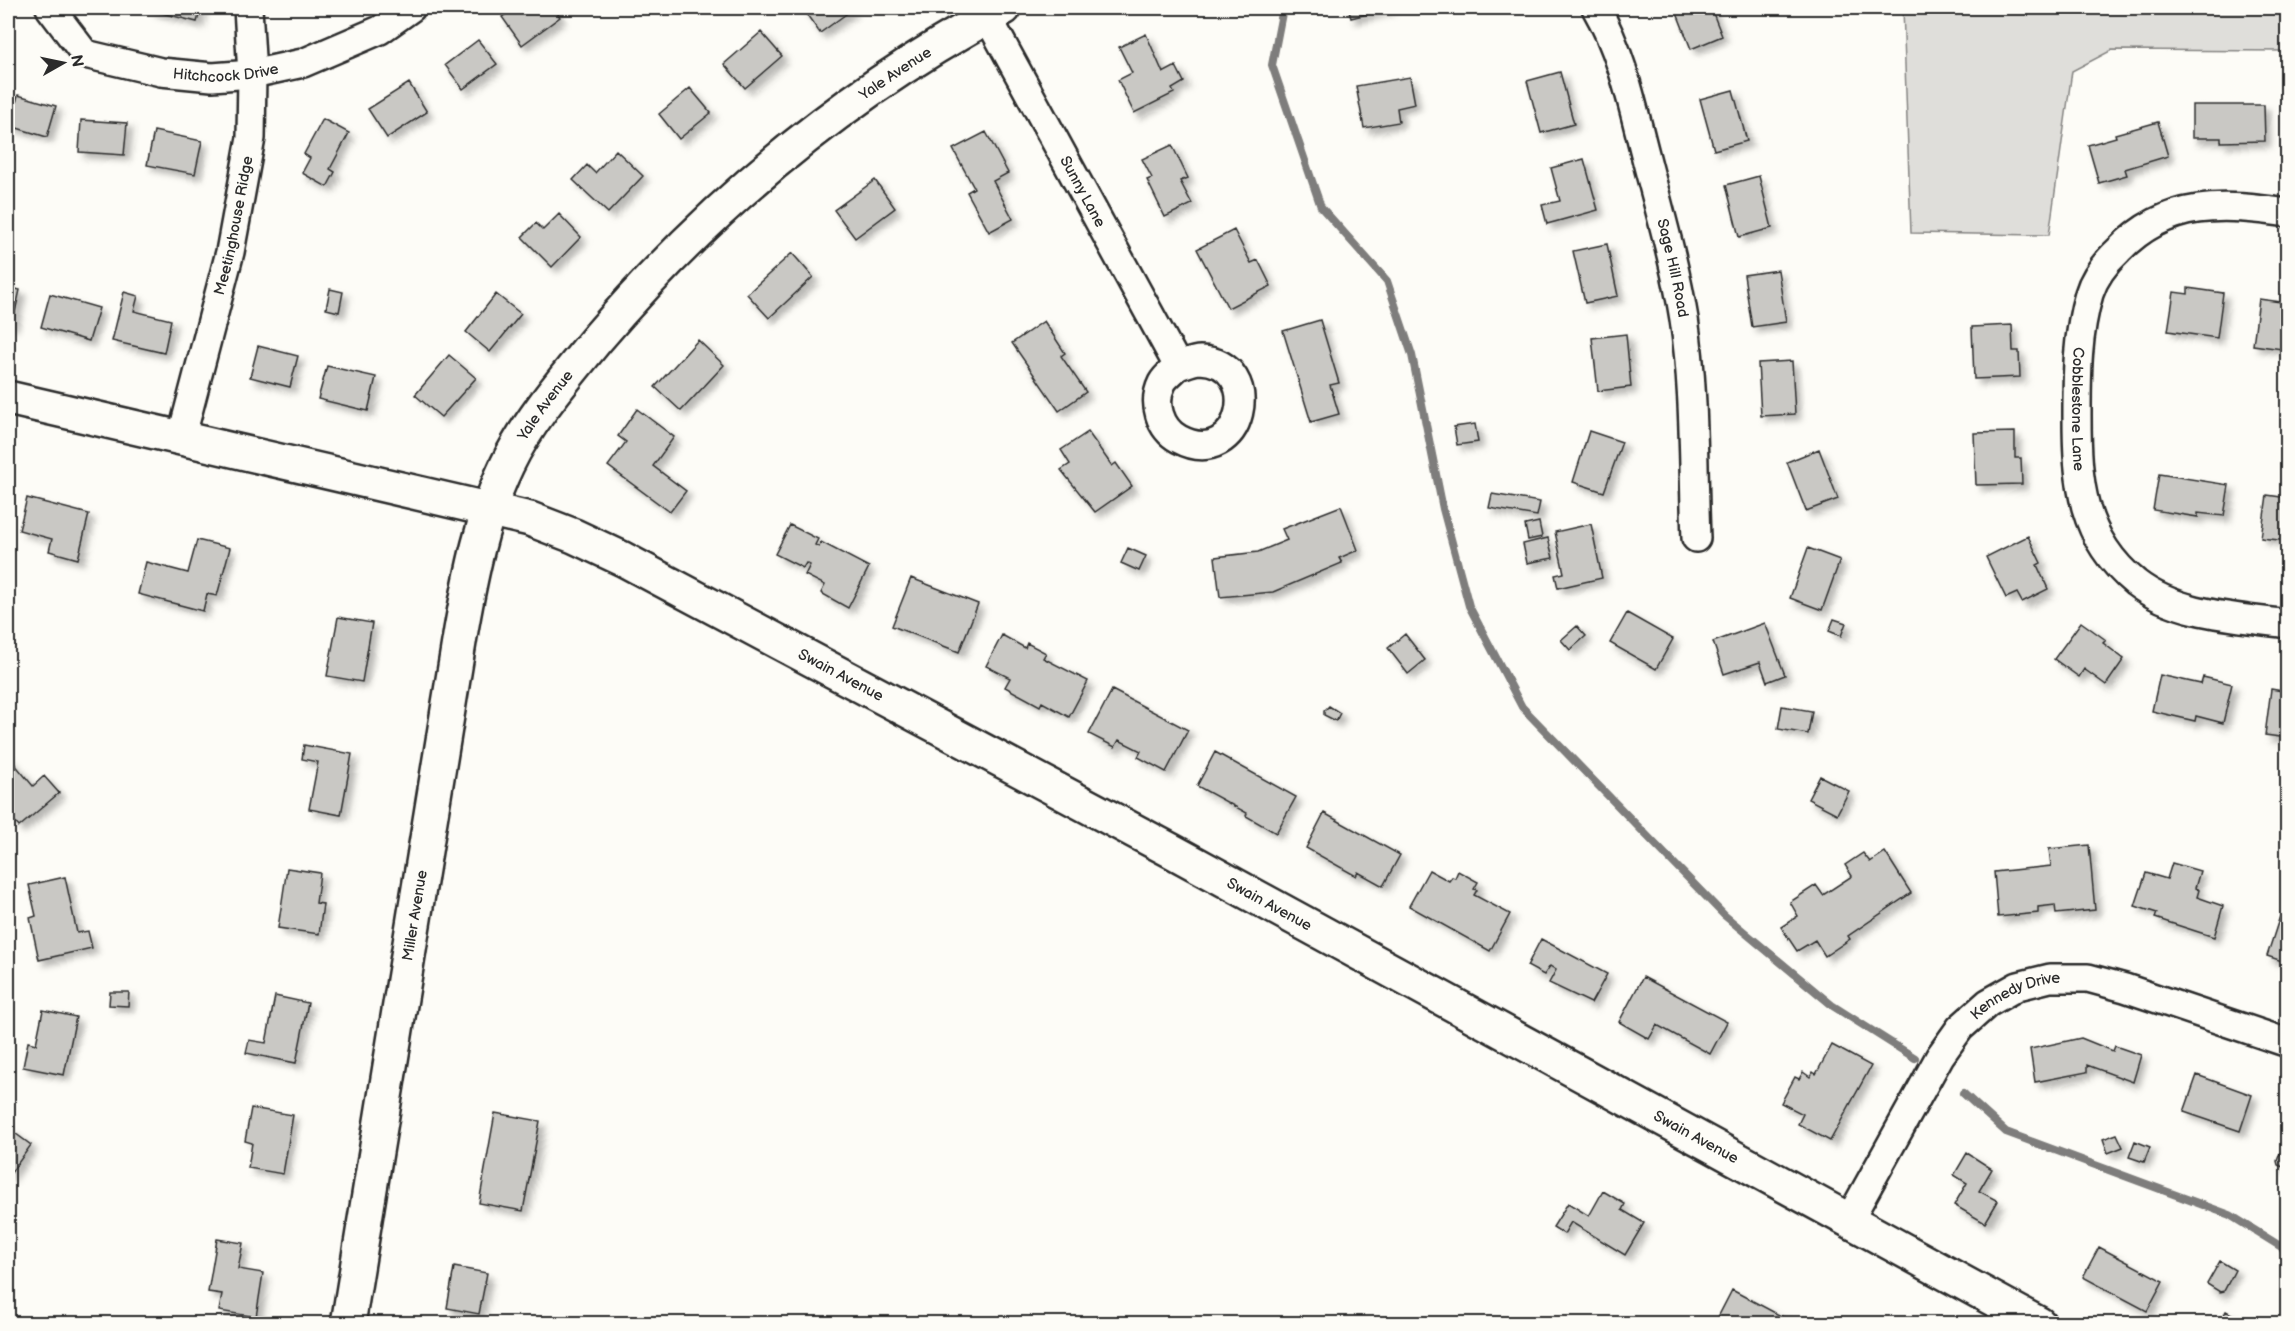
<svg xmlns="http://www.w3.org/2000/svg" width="2295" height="1331" font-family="'Balsamiq Sans',sans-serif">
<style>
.green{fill:#dfdeda;stroke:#858482;stroke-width:1.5}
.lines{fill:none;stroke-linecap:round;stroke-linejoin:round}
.stream{stroke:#7e7d7b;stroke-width:8}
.building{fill:#c9c8c4;stroke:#2b2b2b;stroke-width:1.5;filter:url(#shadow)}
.street-casing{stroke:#2b2b2b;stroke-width:32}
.secondary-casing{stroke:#2b2b2b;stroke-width:38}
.street{stroke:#fdfcf7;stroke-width:27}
.secondary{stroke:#fdfcf7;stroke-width:33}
.labels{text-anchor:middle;stroke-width:6;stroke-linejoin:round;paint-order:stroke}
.street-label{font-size:15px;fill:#2b2b2b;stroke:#fdfcf7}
</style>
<defs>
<filter id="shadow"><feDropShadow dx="5.5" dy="5.5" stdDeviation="3" flood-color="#0004"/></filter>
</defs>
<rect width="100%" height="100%" fill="#fdfcf7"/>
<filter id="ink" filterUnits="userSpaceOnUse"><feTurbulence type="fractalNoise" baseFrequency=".0167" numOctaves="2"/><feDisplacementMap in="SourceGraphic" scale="12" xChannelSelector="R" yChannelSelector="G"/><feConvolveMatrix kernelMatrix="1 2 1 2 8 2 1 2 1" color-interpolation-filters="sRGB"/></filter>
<g filter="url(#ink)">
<path class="green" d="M 1903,8 L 2287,8 L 2287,51 L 2112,50 L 2072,71 L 2049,235 L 1911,233 Z"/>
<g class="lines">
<path class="stream" d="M 1283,8 L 1272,65 L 1321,207 L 1387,281 L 1412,355 L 1443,509 L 1469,606 L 1522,707 L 1724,915 L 1833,1006 L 1915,1058
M 1963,1093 L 2006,1132 L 2230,1215 L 2288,1251"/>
</g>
<path class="building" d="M 150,8 L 201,8 L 197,22 L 150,10 Z
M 515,8 L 554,8 L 560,17 L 522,45 L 502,17 Z
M 802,8 L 852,8 L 853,9 L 820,33 Z
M 1348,8 L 1390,8 L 1351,18 Z
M 1675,8 L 1711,8 L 1722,36 L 1691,49 Z
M 761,32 L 782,56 L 745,88 L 724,64 Z
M 1146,34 L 1163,73 L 1176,66 L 1184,82 L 1172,89 L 1174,93 L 1134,113 L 1118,80 L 1132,73 L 1119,47 Z
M 478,40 L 497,64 L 463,89 L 445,65 Z
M 1560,72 L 1574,124 L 1541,133 L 1527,81 Z
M 1410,77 L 1415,104 L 1397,108 L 1399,122 L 1364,128 L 1356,86 Z
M 409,83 L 427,112 L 387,138 L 368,109 Z
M 690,88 L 711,113 L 679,139 L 659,114 Z
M 1733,90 L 1747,141 L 1714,150 L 1700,99 Z
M 18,95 L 56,106 L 47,137 L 10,126 Z
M 2192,105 L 2264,105 L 2265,141 L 2221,142 L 2221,138 L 2192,138 Z
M 323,119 L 349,133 L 330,169 L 335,172 L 327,187 L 302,173 L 310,158 L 304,154 Z
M 81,120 L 127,123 L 124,155 L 79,152 Z
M 2158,122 L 2168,156 L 2125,169 L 2127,175 L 2099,183 L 2088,145 L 2116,137 L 2115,134 Z
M 154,131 L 202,141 L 195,174 L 147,165 Z
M 986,132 L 1008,173 L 993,181 L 1013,219 L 989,232 L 967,192 L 974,188 L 953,149 Z
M 1172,145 L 1188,178 L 1180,181 L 1192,204 L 1165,217 L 1147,180 L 1152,178 L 1142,159 Z
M 616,150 L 643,176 L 608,213 L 573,180 L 587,165 L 595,173 Z
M 1584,159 L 1598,210 L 1547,224 L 1542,205 L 1560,201 L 1551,168 Z
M 1759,176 L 1772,228 L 1739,237 L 1726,185 Z
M 875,180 L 895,208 L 855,238 L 834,210 Z
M 559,214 L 581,237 L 552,267 L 522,237 L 536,223 L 543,230 Z
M 1234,230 L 1251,263 L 1258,260 L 1271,286 L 1228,308 L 1197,249 Z
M 1607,244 L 1618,296 L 1585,303 L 1573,251 Z
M 792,253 L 813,277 L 769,318 L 747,294 Z
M 1778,270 L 1786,322 L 1752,327 L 1744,275 Z
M 8,287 L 20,290 L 12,325 L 8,324 Z
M 2188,288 L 2223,293 L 2217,338 L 2168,331 L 2174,292 L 2188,294 Z
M 330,289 L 343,292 L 339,312 L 326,309 Z
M 124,292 L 138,296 L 134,311 L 171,320 L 164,353 L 112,341 Z
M 50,294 L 99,308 L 89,341 L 41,327 Z
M 496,294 L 521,314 L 490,352 L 466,332 Z
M 2259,299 L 2288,303 L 2288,338 L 2284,338 L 2282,349 L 2253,345 Z
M 1320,320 L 1339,383 L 1330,385 L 1339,414 L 1311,422 L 1283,331 Z
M 1044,321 L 1065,353 L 1061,356 L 1086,392 L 1059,411 L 1012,343 Z
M 2012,325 L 2013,351 L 2019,351 L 2020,377 L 1974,379 L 1972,327 Z
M 1626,334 L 1631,387 L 1598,391 L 1592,338 Z
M 698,340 L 724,365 L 681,411 L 655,387 Z
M 258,346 L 298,356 L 290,387 L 250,377 Z
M 449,355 L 476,378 L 441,417 L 415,395 Z
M 1792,361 L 1795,414 L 1761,416 L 1758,363 Z
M 327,366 L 376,377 L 368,411 L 318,399 Z
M 637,409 L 674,437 L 653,466 L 686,491 L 670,512 L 608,466 L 626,442 L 618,436 Z
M 1475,424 L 1478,442 L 1457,445 L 1454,427 Z
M 1589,431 L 1622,442 L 1604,492 L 1573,482 Z
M 1088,432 L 1112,466 L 1116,463 L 1132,486 L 1095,512 L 1061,470 L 1070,464 L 1061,450 Z
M 2015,432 L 2015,458 L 2021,458 L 2022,484 L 1976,485 L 1974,433 Z
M 1819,449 L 1838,499 L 1806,511 L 1787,462 Z
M 2159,474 L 2229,485 L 2224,516 L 2198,513 L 2198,517 L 2153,510 Z
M 1492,494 L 1540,502 L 1537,516 L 1489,508 Z
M 2267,495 L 2288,498 L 2288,541 L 2261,538 Z
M 27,498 L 89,514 L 78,559 L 49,551 L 52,539 L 19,530 Z
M 1341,506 L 1358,550 L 1339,558 L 1342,563 L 1273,592 L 1220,597 L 1215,557 L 1258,552 L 1287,540 L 1282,529 Z
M 1539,522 L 1542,537 L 1528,540 L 1525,525 Z
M 1591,524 L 1602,578 L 1558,588 L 1555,575 L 1564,573 L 1555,532 Z
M 790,525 L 818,539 L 815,545 L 819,547 L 821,542 L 869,567 L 848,608 L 821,593 L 825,585 L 805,575 L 810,565 L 806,563 L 803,568 L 775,554 Z
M 2028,536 L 2041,563 L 2037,565 L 2048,589 L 2022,602 L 2017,593 L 2006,598 L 1986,557 Z
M 1548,538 L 1553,558 L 1527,563 L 1523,544 Z
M 197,540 L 230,548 L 217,596 L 207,594 L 203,611 L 138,594 L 146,562 L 188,573 Z
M 1128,548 L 1146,556 L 1139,571 L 1121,563 Z
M 1808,548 L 1840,560 L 1822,610 L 1790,598 Z
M 911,578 L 978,604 L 959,652 L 892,626 Z
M 1627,613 L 1673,639 L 1656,669 L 1610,643 Z
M 338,617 L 372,623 L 362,682 L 327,676 Z
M 1834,619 L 1846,623 L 1841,636 L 1829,631 Z
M 2081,622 L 2106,640 L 2103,643 L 2124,659 L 2106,685 L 2084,669 L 2079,677 L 2054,659 Z
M 1765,623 L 1785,675 L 1767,682 L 1760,662 L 1724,674 L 1713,642 Z
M 1577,626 L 1586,636 L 1570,650 L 1561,640 Z
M 1405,634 L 1425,660 L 1408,674 L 1388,648 Z
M 1002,635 L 1025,648 L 1027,643 L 1046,653 L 1043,658 L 1088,681 L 1069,717 L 1042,702 L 1040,706 L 1005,687 L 1010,678 L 986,666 Z
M 2160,675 L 2201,684 L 2203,677 L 2232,684 L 2223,723 L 2196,716 L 2195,721 L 2152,711 Z
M 2271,689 L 2288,692 L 2288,738 L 2265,735 Z
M 1112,690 L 1188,730 L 1166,772 L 1138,757 L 1141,751 L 1119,740 L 1115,747 L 1089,734 Z
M 1329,706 L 1340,713 L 1336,721 L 1324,715 L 1324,711 Z
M 1782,706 L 1812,711 L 1808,734 L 1778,729 Z
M 304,745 L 352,754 L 341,815 L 309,809 L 318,762 L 302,759 Z
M 1215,752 L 1296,797 L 1276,833 L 1246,816 L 1247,813 L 1197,786 Z
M 8,756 L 33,786 L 44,776 L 59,793 L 19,827 L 8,814 Z
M 1820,776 L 1849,791 L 1837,814 L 1808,799 Z
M 1324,813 L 1400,855 L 1383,886 L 1358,872 L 1356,876 L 1306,848 Z
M 2089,845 L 2095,910 L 2056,914 L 2055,905 L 2038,907 L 2038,913 L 1998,917 L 1994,872 L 2051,866 L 2049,849 Z
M 1885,852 L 1911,893 L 1848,936 L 1850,939 L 1825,956 L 1815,940 L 1797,951 L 1781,927 L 1798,916 L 1790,902 L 1816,885 L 1823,895 L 1852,876 L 1845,865 L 1863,853 L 1870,862 Z
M 2172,863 L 2200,871 L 2195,888 L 2199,890 L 2197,897 L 2223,906 L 2214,937 L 2155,918 L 2157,913 L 2135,906 L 2146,873 L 2167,879 Z
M 287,868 L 320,873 L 316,903 L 323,904 L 319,934 L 278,928 Z
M 1429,870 L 1449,881 L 1452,877 L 1455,878 L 1458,871 L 1478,882 L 1474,889 L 1477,890 L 1474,895 L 1510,914 L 1490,951 L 1409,906 Z
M 65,877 L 77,933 L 88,931 L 92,948 L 39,960 L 30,918 L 36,916 L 29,885 Z
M 2282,910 L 2288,912 L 2288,963 L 2267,956 Z
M 1541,939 L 1607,974 L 1591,1003 L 1549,983 L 1556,970 L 1550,966 L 1544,975 L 1527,966 Z
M 1643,977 L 1727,1022 L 1710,1054 L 1657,1025 L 1649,1039 L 1619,1022 Z
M 110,992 L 129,992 L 128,1006 L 109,1005 Z
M 275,996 L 308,1003 L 296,1063 L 246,1053 L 249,1040 L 266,1043 Z
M 43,1010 L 76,1017 L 64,1075 L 23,1067 L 28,1042 L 36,1044 Z
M 2081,1038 L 2113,1051 L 2115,1046 L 2141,1055 L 2133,1082 L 2087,1065 L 2087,1072 L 2035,1082 L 2030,1049 Z
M 1832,1045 L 1871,1066 L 1830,1141 L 1798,1124 L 1803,1114 L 1781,1103 L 1795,1077 L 1799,1079 L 1803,1072 L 1810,1077 L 1813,1072 L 1816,1074 Z
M 2197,1075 L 2252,1095 L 2240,1131 L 2184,1112 Z
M 251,1108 L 293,1115 L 283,1174 L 248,1168 L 252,1143 L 245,1141 Z
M 495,1113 L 540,1121 L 523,1211 L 479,1203 Z
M 8,1128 L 31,1145 L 8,1177 Z
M 2117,1134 L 2123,1147 L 2108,1153 L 2103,1139 Z
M 2135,1141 L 2150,1147 L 2144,1162 L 2129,1157 Z
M 1967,1153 L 1992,1169 L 1979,1191 L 1998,1201 L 1985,1223 L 1954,1205 L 1967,1183 L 1954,1175 Z
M 2280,1153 L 2287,1156 L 2283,1167 L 2278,1165 L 2277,1161 Z
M 1603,1191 L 1625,1204 L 1622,1210 L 1644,1223 L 1625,1255 L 1571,1222 L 1564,1234 L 1553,1227 L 1568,1203 L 1589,1216 Z
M 217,1239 L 243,1243 L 238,1269 L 263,1273 L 256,1317 L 219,1311 L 222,1294 L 208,1292 Z
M 2099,1247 L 2163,1281 L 2147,1311 L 2083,1277 Z
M 2220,1261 L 2235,1270 L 2224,1291 L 2220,1292 L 2207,1284 Z
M 454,1267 L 487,1273 L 479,1314 L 447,1308 Z
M 1732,1290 L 1796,1324 L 1721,1324 L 1716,1321 Z
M 2226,1311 L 2249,1324 L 2219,1324 Z"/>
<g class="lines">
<defs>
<g id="street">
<path id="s1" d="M 50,8 L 85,54 L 161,72 L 212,77 L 252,74 L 303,63 L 380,30 L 411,8"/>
<path id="s2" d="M 1596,8 C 1622,53 1632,104 1645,154 C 1659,209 1675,263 1684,319 C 1695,391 1693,465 1696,538"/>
<path id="s3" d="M 987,16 L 1178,366 C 1173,371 1165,377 1162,383 C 1152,403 1160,429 1179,439 C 1243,473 1267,362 1200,360 C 1193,360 1185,364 1178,366"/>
<path id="s4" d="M 2288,213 C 2224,204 2168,199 2119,250 C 2106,262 2094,277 2089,294 C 2077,335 2077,374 2077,415 C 2077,482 2081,538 2136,583 C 2177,615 2238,617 2288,624"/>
<path id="s5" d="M 181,439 L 230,252 L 251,138 L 252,74 L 248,8"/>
<path id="s6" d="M 1849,1220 L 1940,1056 L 1960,1028 L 1988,1003 L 2018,986 L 2050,978 L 2088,978 L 2125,988 L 2288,1043"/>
</g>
<g id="secondary">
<path id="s7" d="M 8,398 L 530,519 L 574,536 L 623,559 L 1172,851 L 2039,1324"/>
<path id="s8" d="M 348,1324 L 461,630 C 471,574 482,517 507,465 C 528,421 565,378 596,340 C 711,205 848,91 1004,8"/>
</g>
</defs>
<use href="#street" class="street-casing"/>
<use href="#secondary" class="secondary-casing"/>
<use href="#street" class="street"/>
<use href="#secondary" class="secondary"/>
</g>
</g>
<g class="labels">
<g class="street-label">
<text dy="5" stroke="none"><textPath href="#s1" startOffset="201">Hitchcock Drive</textPath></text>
<text dy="5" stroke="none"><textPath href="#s8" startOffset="1431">Yale Avenue</textPath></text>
<text dy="5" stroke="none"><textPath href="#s3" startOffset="200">Sunny Lane</textPath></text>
<text dy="5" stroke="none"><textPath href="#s5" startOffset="220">Meetinghouse Ridge</textPath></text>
<text dy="5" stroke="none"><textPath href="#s2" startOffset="272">Sage Hill Road</textPath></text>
<text dy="5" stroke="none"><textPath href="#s8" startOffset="946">Yale Avenue</textPath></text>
<text dy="5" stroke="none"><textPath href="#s4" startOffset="351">Cobblestone Lane</textPath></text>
<text dy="5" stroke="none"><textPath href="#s7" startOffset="884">Swain Avenue</textPath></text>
<text dy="5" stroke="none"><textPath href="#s7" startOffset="1370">Swain Avenue</textPath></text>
<text dy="5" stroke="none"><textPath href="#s8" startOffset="414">Miller Avenue</textPath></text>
<text dy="5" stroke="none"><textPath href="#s6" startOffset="288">Kennedy Drive</textPath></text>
<text dy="5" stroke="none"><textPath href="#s7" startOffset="1856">Swain Avenue</textPath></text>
</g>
</g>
<rect width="2295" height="1331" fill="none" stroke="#fdfcf7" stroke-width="30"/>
<rect x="15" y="15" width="2265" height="1301" fill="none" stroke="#2b2b2b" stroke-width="2" filter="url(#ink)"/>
<g transform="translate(63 63) rotate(81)" stroke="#fdfcf7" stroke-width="4.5" paint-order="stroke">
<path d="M0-4.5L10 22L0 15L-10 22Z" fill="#2b2b2b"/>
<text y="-9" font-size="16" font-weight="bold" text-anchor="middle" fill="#2b2b2b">N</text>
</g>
</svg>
